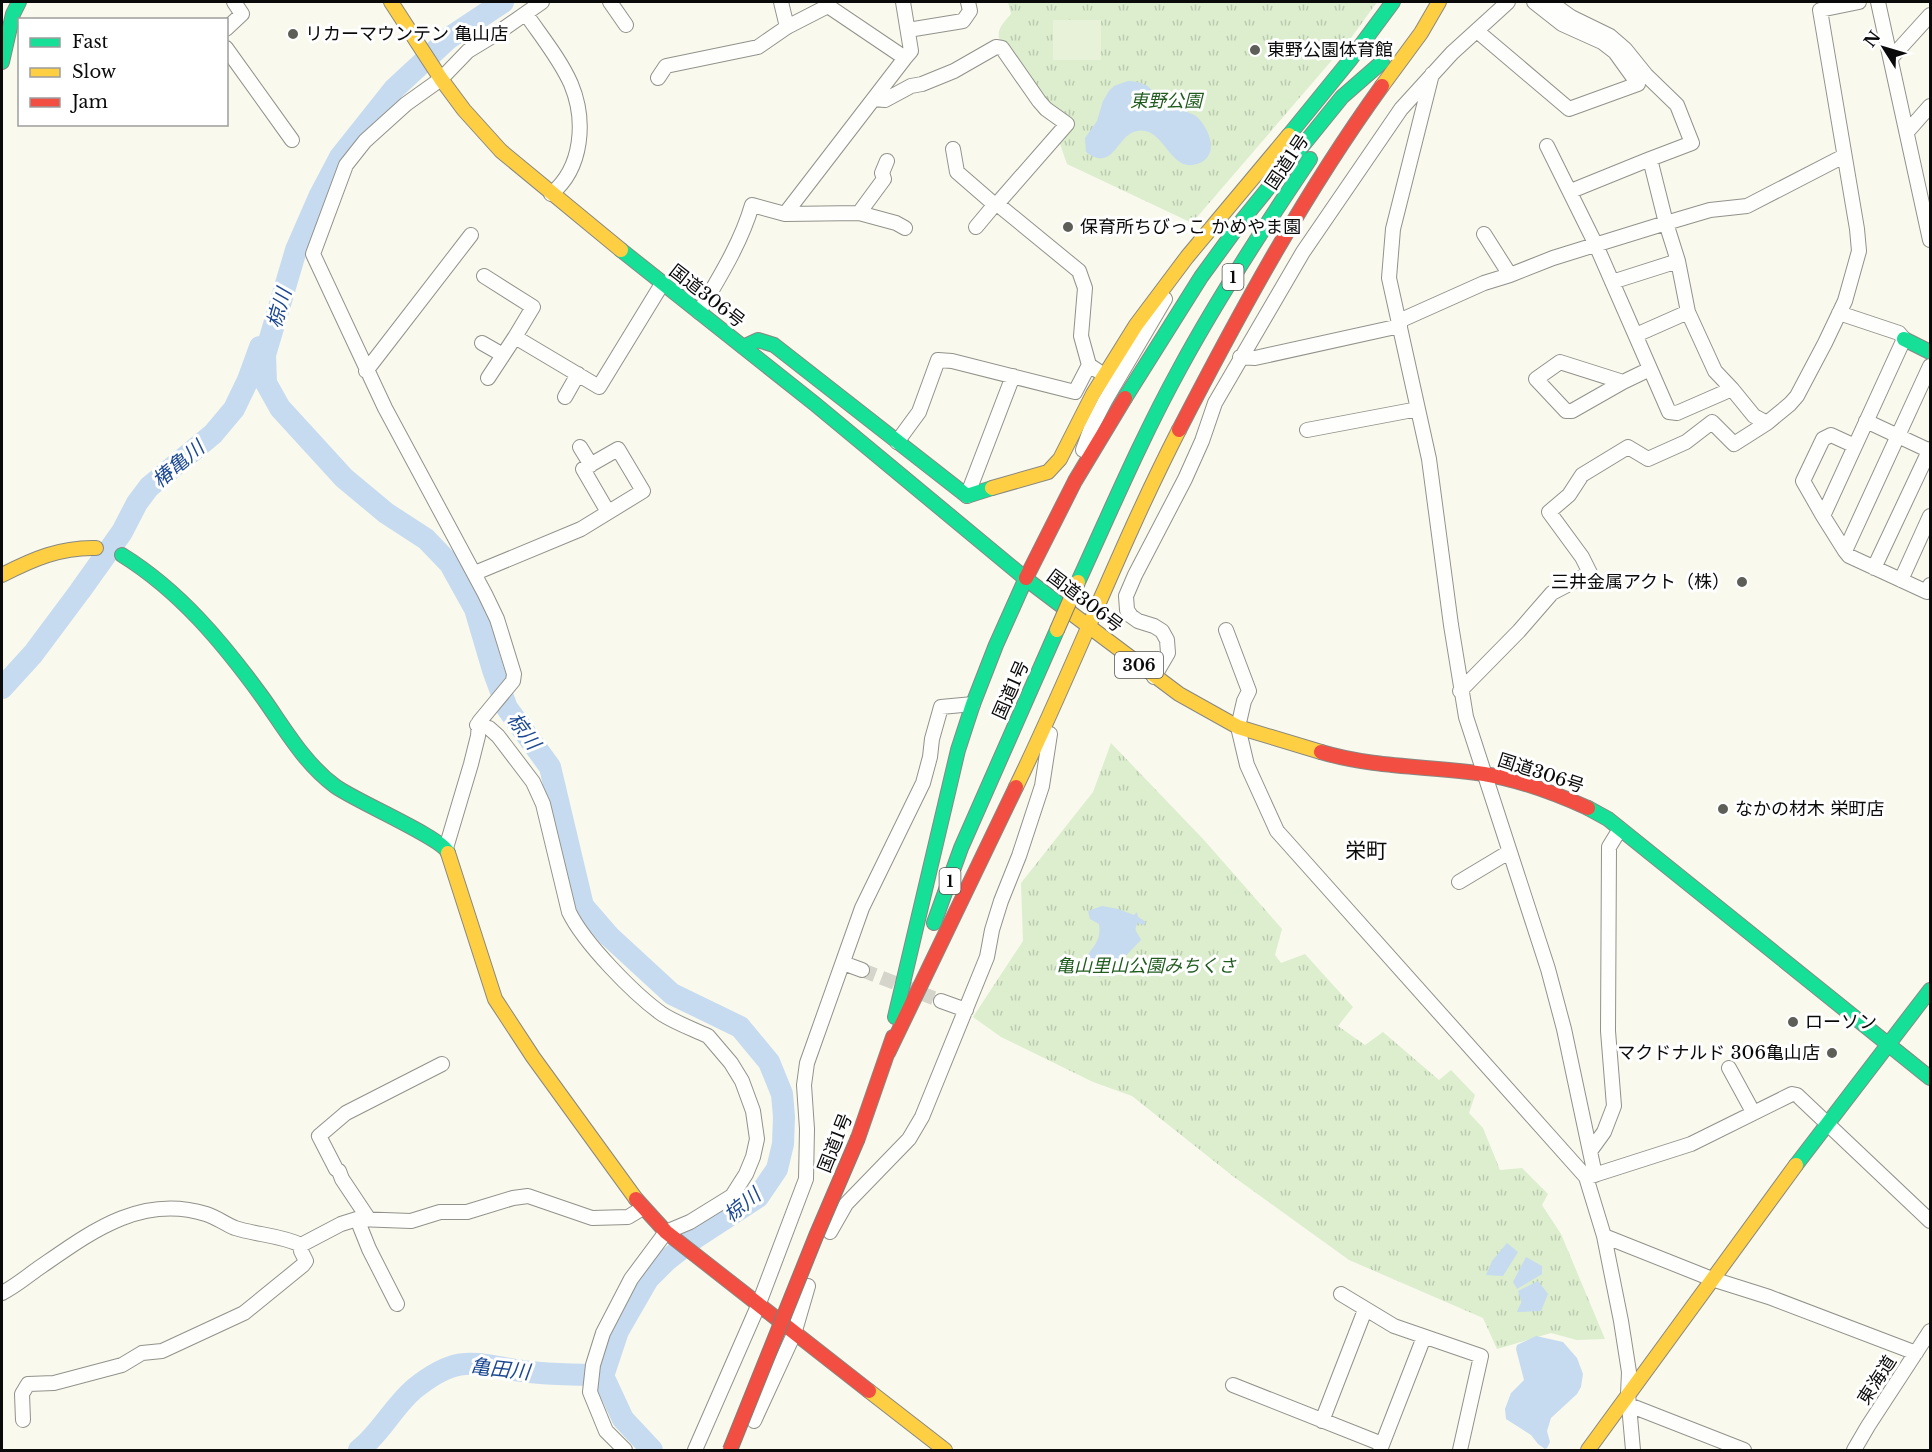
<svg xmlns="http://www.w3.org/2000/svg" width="1932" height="1452" font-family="'Libre Baskerville','Noto Sans JP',serif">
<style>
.park{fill:url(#park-tufts)}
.pitch{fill:#e7f2d8}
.water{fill:#c6daf0}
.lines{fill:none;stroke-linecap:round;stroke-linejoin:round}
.river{stroke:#c6daf0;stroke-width:22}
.street-tunnel{stroke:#d5d5cb;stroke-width:14;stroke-dasharray:14 7;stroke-linecap:butt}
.street-casing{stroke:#92928c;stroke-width:16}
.fast-casing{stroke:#888883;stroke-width:16}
.slow-casing{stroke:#888883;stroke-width:16}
.jam-casing{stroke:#888883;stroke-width:16}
.street{stroke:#fefefc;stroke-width:14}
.fast{stroke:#16e098;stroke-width:14}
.slow{stroke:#ffcf43;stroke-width:14}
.jam{stroke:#f24e42;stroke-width:14}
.slow-bridge-casing{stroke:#7f7f7a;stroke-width:16;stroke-linecap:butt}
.jam-bridge-casing{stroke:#7f7f7a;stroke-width:16;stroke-linecap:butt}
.slow-bridge{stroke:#ffcf43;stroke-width:14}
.jam-bridge{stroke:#f24e42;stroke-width:14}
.poi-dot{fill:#5e5e59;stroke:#fff;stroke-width:2}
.labels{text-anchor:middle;stroke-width:6;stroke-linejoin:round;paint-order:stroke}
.shield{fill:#fff;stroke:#545454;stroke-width:1.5}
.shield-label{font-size:16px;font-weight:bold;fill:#0a0a0a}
.poi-label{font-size:18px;fill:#0a0a0a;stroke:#fff;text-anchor:start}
.park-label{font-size:18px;font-style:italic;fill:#215c1f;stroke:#fff}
.street-label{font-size:18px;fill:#0a0a0a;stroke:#fff}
.water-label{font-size:20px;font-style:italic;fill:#1d4992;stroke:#fff}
.quarter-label{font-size:21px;fill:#0a0a0a;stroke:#fff}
</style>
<defs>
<pattern id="park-tufts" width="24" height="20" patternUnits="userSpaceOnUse" patternTransform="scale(1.5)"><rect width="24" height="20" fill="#dceece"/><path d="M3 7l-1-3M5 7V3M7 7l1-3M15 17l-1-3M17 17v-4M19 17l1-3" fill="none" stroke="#bbcbb0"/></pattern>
</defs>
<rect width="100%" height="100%" fill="#f9f9ed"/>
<path class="park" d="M 1008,2 L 1377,2 L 1351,38 L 1192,223 L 1067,164 L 1060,144 L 1059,123 L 999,38 C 997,28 1005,21 1011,14 Z
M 1111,743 L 1204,840 L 1282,929 L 1275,955 L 1281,963 L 1305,954 L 1353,1007 L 1338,1026 L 1365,1045 L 1383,1032 L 1439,1080 L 1451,1070 L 1475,1095 L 1469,1113 L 1483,1128 L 1500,1170 L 1522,1168 L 1548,1194 L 1542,1205 L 1561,1234 L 1605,1339 L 1577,1340 L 1551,1333 L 1497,1349 L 1483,1318 L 1349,1260 L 1234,1177 L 1132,1096 L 1093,1082 L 1001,1037 L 973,1017 L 1023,941 L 1021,883 L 1093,792 Z"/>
<path class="pitch" d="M 1053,20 L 1101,20 L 1101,60 L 1053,60 Z"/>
<path class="water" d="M 1128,81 C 1134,81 1140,82 1145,85 C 1150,87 1152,91 1156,94 C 1165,101 1176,107 1187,112 C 1192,114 1196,115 1199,119 C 1211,132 1219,157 1197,164 C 1169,173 1164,125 1137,131 C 1116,135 1114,173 1086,152 L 1085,138 L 1097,121 L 1103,101 L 1109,91 L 1114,86 Z
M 1102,906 L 1118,909 L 1134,915 L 1137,912 L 1138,917 L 1146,922 L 1144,925 L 1138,923 C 1132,930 1139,934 1141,940 L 1117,965 L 1113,964 L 1100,977 L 1087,972 L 1083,964 C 1090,947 1102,944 1099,924 L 1090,919 L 1088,911 Z
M 1507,1243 L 1518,1252 L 1503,1276 L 1486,1275 L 1492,1261 Z
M 1526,1257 L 1542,1266 L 1542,1274 L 1517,1289 L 1513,1282 Z
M 1538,1281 L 1548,1294 L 1541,1311 L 1517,1312 C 1522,1299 1523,1306 1518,1291 Z
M 1536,1336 L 1563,1342 L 1577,1358 L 1583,1374 L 1581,1387 L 1577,1394 L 1551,1418 L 1547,1431 L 1550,1442 L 1547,1448 L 1545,1449 L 1538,1444 L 1531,1435 L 1506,1419 L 1505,1409 L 1511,1393 L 1524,1380 L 1516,1349 L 1517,1345 Z"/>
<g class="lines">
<path class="river" d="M 503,2 L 449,38 L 394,89 L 340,157 L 320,195 L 296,250 L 265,355 L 266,383 L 280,408 L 344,478 L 386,513 L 426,539 L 450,564 L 475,609 L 493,670 L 507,708 L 550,767 L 583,906 L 609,936 L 672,994 L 740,1027 L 769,1062 L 782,1094 L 784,1117 L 783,1144 L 777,1169 L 758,1197 L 695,1238 L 667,1260 L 648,1279 L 618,1331 L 603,1376 L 623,1419 L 652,1450
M 2,688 L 33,654 L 80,591 L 122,532 L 137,503 L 149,487 L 213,434 L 234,409 L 248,380 L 260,347
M 359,1450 C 381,1433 393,1407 414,1389 C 462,1350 477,1366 530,1372 C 554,1375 579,1374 603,1376"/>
<path class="street-tunnel" d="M 862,970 L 941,1001"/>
<defs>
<path id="street" d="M 610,2 L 626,25
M 781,2 L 787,27
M 903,2 L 911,51 L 905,58
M 1878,2 L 1930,240
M 526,14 C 541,36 560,59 571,84 C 586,120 583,168 551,194
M 226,29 L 242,14 L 234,2
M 908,30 L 963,21 L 970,11 L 968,2
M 1477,31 L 1569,109 L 1638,84 L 1615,52 L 1602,42 L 1562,24 L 1534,2
M 226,48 L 292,140
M 1892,57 L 1930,15
M 1432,74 L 1393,229 L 1389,278 L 1429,459 L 1451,625 L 1466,717 L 1548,969 L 1564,1029 L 1595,1175
M 658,78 L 666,66 L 758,47 L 787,27 L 828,6 L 905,58 L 785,214 L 752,205 C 741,243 719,278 699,312
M 874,99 L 885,100 L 911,86 L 922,84 L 954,71 L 996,47 L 1002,48 L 1039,101 L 1046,109 L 1067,124 L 997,204
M 1907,132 L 1930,106
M 1547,146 L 1596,245 L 1669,412 L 1677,413 L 1732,389 L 1715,371 L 1688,312 L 1678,261 L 1666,223 L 1710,210 L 1747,206 L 1844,156
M 953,149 L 957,172 L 995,205
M 1571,191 L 1650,159
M 859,213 L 896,223 L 905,228
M 785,214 L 859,213 L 884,179 L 882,173 L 887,161
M 976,227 L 996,203 L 1079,271 L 1085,288 L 1081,336 L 1089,365
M 1484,234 L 1510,275
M 484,276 L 533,307 L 515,337
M 1612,282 L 1678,261
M 1839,313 L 1899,333 L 1904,339 L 1823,516 L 1845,551
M 1399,321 L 1484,283 L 1510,275 L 1553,258 L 1666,223 L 1650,159 L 1692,143 L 1677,105 L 1646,75 L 1625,49 L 1610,36 L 1571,17 L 1550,2
M 1636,335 L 1688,312
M 482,343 L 503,355
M 1240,357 L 1255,358 L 1400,326
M 1930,366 L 1845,551 L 1849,556 L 1927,592 L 1930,585
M 366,371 L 471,235
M 488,378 L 515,337 L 599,387 L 662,284
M 1623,382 L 1560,362 L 1536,379 L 1566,411 L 1572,411 L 1623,382 L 1650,369
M 1732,389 L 1754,416 L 1767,423 L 1790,404 L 1797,396 L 1825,343 L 1845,301 L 1859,251 L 1857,229 L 1820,10 L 1859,2
M 565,397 L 578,374
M 1866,421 L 1930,451
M 1307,430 L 1418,409
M 897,442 L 919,412 L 938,360 L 952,361 L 1075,392 L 1089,365 L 1104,375
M 580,447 L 591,465
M 1083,450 L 1091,428 L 1105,401 L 1165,299
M 967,496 L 1013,376
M 1823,516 L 1803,481 L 1823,439 L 1831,435 L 1855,446
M 1874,568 L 1930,449
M 475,573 L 581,529 L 643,491 L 618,449 L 583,469 L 608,512
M 1901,580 L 1930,516
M 1226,630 L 1249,691 L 1244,701 L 1238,727 L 1247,765 L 1277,831 L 1586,1177 L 1604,1236 L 1621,1321 L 1629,1372 L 1628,1394 L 1633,1450
M 1154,677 L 1168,653 L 1167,640 L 1162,631 L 1154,626 L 1138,621 L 1131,616 L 1127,610 L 1126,596 L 1135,575 L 1185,479 L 1202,441 L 1215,403 L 1303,252 L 1401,109 L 1452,53 L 1508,2
M 1460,691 L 1519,631 L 1552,593 L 1590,573 L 1582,557 L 1549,512 L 1569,495 L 1582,475 L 1628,447 L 1648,459 L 1686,442 L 1712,422 L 1734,444 L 1767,423
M 477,725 L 489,728 L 498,736 L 533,782 L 543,804 L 569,912 C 584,943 634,994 662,1014 C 676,1023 693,1029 708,1036 L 731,1063 L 742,1081 L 753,1111 L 757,1139 L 753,1157 L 746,1174 L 732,1196 L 690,1222 L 666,1232 L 631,1279 L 603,1333 L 593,1365 L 590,1392 L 606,1431 L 625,1450
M 446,848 L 471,764 L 478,736 L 479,722 L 513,681 L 514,674 L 497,619 L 485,594 L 385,408 L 313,254 L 346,165 L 365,141 L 406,104 L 441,79 L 468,51 L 496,34 L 542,2
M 1459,882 L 1509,852
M 843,963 L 862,970
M 941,1001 L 966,1010
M 1729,1068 L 1753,1112
M 1591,1150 L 1604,1132 L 1614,1106 L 1608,1031 L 1609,847 L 1620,829
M 1588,1177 L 1691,1144 L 1792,1094 L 1797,1095 L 1930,1221
M 368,1218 L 342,1179 L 339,1171 L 336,1169 L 319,1136 L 346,1113 L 442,1064
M 357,1219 L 369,1249 L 397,1304
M 830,1232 L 846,1204 L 909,1139 L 922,1117 L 987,957 L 992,930 L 1001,901 L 1019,856 L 1042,786 L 1050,734
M 1604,1236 L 1712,1279 L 1769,1297 L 1916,1353
M 301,1245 L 341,1224 L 357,1219 L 411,1221 L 440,1212 L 467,1212 L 513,1198 L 528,1196 L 592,1218 L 628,1217 L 643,1208
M 2,1293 C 14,1287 25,1278 36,1270 C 87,1235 139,1193 206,1214 C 216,1217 225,1224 235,1228 C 257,1235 280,1235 301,1245
M 1341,1294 L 1394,1326 L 1481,1356 L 1460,1450
M 1233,1385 L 1382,1444
M 1629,1405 L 1744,1450
M 23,1420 L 22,1394 L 28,1384 L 54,1383 L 122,1365 L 142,1353 L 162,1351 L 244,1313 L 303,1265 L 306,1261 L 301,1251 L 301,1245
M 754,1421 L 794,1334 L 808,1286
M 1322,1421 L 1365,1310
M 695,1450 L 758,1306 L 806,1179 L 807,1129 L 804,1085 L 807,1063 L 862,908 L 923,783 L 930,757 L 932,739 L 941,707 L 973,704
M 1380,1450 L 1424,1337
M 1854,1450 L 1868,1426 L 1930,1331"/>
<path id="fast" d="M 2,62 L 13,14 L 19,2
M 1289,135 L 1350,60 L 1393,2
M 621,250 L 815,404 L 1026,579 L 1071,613
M 1904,339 L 1930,352
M 743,347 L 758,340 L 774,345 L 967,496 L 992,488
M 1125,398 L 1201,277 L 1244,218 L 1342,97 L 1382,62
M 122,555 C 180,591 223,643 263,698 C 285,729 304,763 335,786 C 355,801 443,838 448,853
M 1078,582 C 1111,510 1142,437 1180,368 C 1219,296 1264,227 1310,159
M 1588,808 L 1608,819 L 1930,1078
M 934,923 L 961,848 L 1057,630
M 895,1017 L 958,750 L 973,704 L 996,645 L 1026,578
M 1796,1165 L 1930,990"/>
<path id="slow" d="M 391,2 L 441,79 L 464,110 L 501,151 L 621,250
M 1382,86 L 1421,33 L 1439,2
M 992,488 L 1048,472 L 1060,459 L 1093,394 L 1136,325 L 1187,257 L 1289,135
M 2,575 C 33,559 61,547 96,548
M 1071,613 L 1179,694 L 1238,727 L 1321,752
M 1016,787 C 1073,670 1119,547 1179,430
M 448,853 L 495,999 L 533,1057 L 636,1199
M 869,1391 L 945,1450
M 1588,1450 L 1796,1165"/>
<path id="jam" d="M 1179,430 C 1240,312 1304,194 1382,86
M 1026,578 L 1075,481 L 1125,398
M 1321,752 C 1374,768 1430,766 1484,774 C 1520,780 1555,793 1588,808
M 888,1053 L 1016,787
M 858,1138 L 893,1037
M 636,1199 L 666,1232 L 869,1391"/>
</defs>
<use href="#street" class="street-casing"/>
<use href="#fast" class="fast-casing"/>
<use href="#slow" class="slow-casing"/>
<use href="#jam" class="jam-casing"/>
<use href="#street" class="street"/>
<use href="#fast" class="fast"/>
<use href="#slow" class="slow"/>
<use href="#jam" class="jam"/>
<defs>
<path id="slow-bridge" d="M 1057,630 L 1078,582"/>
<path id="jam-bridge" d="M 730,1450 L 816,1236 L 858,1138"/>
</defs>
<use href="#slow-bridge" class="slow-bridge-casing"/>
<use href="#jam-bridge" class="jam-bridge-casing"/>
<use href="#slow-bridge" class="slow-bridge"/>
<use href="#jam-bridge" class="jam-bridge"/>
</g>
<g class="poi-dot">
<circle cx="293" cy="34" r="6"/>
<circle cx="1255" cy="50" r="6"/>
<circle cx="1068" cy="227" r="6"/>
<circle cx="1742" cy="582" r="6"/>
<circle cx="1723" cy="809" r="6"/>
<circle cx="1793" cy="1022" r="6"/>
<circle cx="1832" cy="1053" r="6"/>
</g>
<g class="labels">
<g class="shield">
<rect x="1222.5" y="264" width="21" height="26" rx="4.5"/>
<rect x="1115" y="652" width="48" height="26" rx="4.5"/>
<rect x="939.5" y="868" width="21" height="26" rx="4.5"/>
</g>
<g class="shield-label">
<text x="1233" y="283">1</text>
<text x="1139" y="671">306</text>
<text x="950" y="887">1</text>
</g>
<g class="poi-label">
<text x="305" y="40">リカーマウンテン 亀山店</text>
<text x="1267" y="56">東野公園体育館</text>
<text x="1080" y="233">保育所ちびっこ かめやま園</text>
<text x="1730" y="588" text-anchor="end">三井金属アクト（株）</text>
<text x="1735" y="815">なかの材木 栄町店</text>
<text x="1805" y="1028">ローソン</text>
<text x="1820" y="1059" text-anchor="end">マクドナルド 306亀山店</text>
</g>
<g class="park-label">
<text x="1166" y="107">東野公園</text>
<text x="1146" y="972">亀山里山公園みちくさ</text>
</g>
<g class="street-label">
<text transform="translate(1287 162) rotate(-56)" y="6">国道1号</text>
<text transform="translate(707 296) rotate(38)" y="6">国道306号</text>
<text transform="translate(1085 601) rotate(37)" y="6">国道306号</text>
<text transform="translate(1011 690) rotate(-66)" y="6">国道1号</text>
<text transform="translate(1541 773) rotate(18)" y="6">国道306号</text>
<text transform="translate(835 1143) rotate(-68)" y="6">国道1号</text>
<text transform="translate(1877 1380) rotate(-57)" y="6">東海道</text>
</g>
<g class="water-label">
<text transform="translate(279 308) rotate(-74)" y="7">椋川</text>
<text transform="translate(178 464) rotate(-40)" y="7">椿亀川</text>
<text transform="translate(524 731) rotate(54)" y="7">椋川</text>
<text transform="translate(742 1205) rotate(-39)" y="7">椋川</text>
<text transform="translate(500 1369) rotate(6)" y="7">亀田川</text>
</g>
<g class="quarter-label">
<text x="1366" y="858">栄町</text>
</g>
</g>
<rect width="1932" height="1452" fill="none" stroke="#0a0a0a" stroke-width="6"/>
<rect x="18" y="18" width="210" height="108" fill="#ffffff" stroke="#9d9d9d" stroke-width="1.5"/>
<rect x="30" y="38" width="30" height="9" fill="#16e098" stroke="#9d9d9d" stroke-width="1.5"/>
<text x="72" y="48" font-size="18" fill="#0a0a0a">Fast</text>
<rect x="30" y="68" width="30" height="9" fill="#ffcf43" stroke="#9d9d9d" stroke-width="1.5"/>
<text x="72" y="78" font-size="18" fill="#0a0a0a">Slow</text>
<rect x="30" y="98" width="30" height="9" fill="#f24e42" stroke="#9d9d9d" stroke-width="1.5"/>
<text x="72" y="108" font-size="18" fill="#0a0a0a">Jam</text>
<g transform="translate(1884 48) rotate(307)" stroke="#ffffff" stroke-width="4.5" paint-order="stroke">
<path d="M0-4.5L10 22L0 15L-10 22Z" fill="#0a0a0a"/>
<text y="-9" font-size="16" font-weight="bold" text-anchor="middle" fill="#0a0a0a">N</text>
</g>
</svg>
